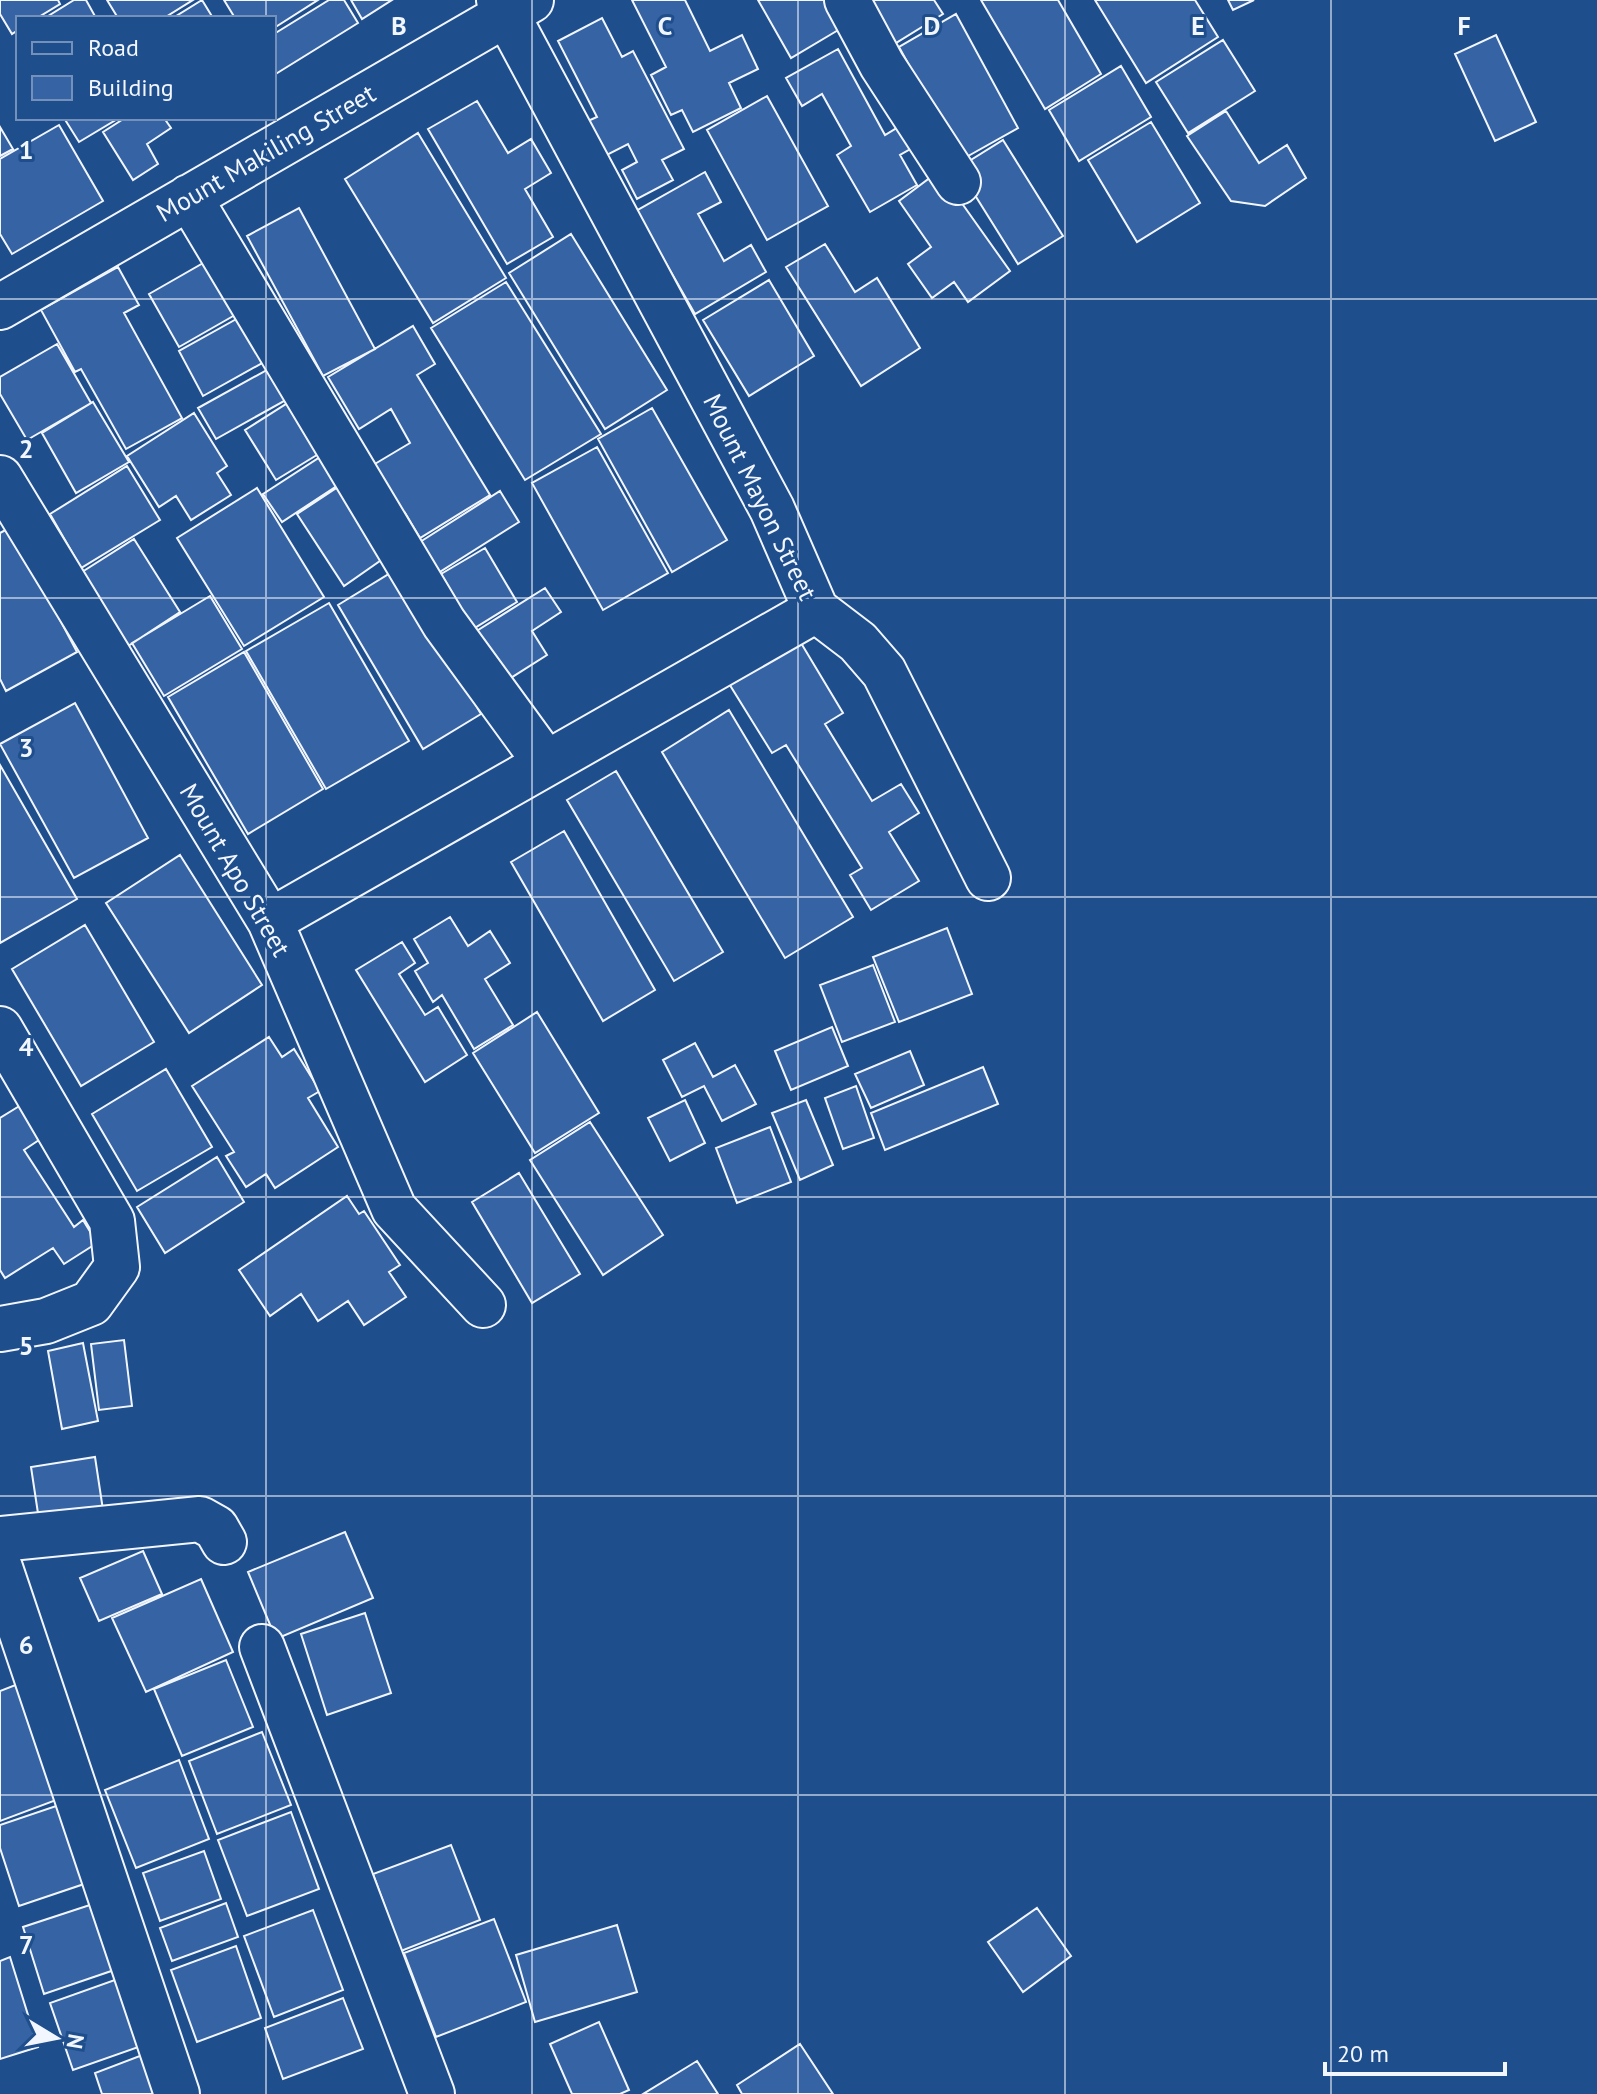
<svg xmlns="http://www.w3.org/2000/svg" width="1597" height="2094" font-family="'PT Sans',sans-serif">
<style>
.building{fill:#3563a3;stroke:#f2f6ff;stroke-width:2}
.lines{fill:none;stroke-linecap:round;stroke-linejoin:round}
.street-casing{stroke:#f2f6ff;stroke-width:48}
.street{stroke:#1f4e8c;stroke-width:44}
.grid{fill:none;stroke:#f2f6ff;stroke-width:2;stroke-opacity:0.55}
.labels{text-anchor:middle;stroke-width:6;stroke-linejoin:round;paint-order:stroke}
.street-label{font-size:26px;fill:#f2f6ff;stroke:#1f4e8c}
.grid-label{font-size:26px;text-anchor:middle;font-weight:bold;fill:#f2f6ff;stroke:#1f4e8c;stroke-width:6;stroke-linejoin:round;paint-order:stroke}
</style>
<rect width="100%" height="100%" fill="#1f4e8c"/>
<path class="building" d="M 0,0 L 58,0 L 60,4 L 37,18 L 18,18 L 18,30 L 12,34 L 0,14 Z
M 74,0 L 86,0 L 96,18 L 45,18 Z
M 107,0 L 193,0 L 164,18 L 118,18 Z
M 202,0 L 213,18 L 173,18 Z
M 224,0 L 318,0 L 274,28 L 274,18 L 235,18 Z
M 329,0 L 344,0 L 358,23 L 274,75 L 274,34 Z
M 351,0 L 392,0 L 362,19 Z
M 632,0 L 685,0 L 710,51 L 742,35 L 758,69 L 729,83 L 741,108 L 693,132 L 682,110 L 671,115 L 651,75 L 666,67 Z
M 758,0 L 830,0 L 845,26 L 791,58 Z
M 863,0 L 934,0 L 943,14 L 891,46 Z
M 981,0 L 1058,0 L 1101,74 L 1045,109 Z
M 1095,0 L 1195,0 L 1218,37 L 1146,83 Z
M 1228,0 L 1254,0 L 1233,10 Z
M 956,14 L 1018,128 L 961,160 L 899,47 Z
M 602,18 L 622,57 L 633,51 L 684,149 L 662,160 L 673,180 L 637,199 L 622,170 L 637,162 L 628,144 L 599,159 L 581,124 L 597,117 L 558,41 Z
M 1496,35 L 1536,122 L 1495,141 L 1455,54 Z
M 1223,40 L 1255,91 L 1188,133 L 1156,82 Z
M 838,49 L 885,135 L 910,120 L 923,142 L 900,155 L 917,185 L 870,212 L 837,155 L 851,146 L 822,94 L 802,106 L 786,78 Z
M 1121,66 L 1151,117 L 1079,161 L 1049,110 Z
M 767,96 L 828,206 L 767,240 L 707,130 Z
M 477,101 L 508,153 L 531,139 L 551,173 L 525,189 L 553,237 L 507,264 L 428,129 Z
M 1226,111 L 1259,163 L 1287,145 L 1306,178 L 1265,206 L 1231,201 L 1187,136 Z
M 64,118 L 119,118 L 79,142 Z
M 125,118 L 164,118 L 171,128 L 147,144 L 158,164 L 133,180 L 103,132 Z
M 1151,122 L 1200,203 L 1137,242 L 1088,160 Z
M 59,125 L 103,201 L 12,254 L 0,234 L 0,159 Z
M 0,127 L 13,149 L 0,156 Z
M 418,133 L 506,278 L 433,323 L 345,179 Z
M 1003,140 L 1063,236 L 1018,264 L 958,168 Z
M 939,171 L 1010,271 L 968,302 L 954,282 L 932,298 L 908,264 L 931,247 L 899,201 Z
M 705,172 L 721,202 L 698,214 L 724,261 L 751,245 L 766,272 L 695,314 L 636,211 Z
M 299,208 L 375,349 L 323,376 L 247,236 Z
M 571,234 L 667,390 L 605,429 L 509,273 Z
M 825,244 L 855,292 L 877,278 L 920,348 L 861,386 L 786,267 Z
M 219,254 L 249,307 L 179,347 L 149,294 Z
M 118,267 L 139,305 L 124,313 L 182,418 L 126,449 L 81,369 L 75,372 L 41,310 Z
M 769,280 L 814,356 L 749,396 L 703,320 Z
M 506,282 L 601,434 L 525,480 L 431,328 Z
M 249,312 L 273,357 L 203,396 L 179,351 Z
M 413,326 L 435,364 L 417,375 L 490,495 L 420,538 L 405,513 L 387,524 L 358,474 L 410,443 L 391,409 L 359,429 L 328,377 Z
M 57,344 L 91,403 L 27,440 L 0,394 L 0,377 Z
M 283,361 L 300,392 L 216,439 L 198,408 Z
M 294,399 L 325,450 L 276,480 L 245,430 Z
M 93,402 L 129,462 L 76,493 L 42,433 Z
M 652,408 L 727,540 L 672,572 L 598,439 Z
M 194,413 L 227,466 L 217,473 L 231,495 L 191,520 L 176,496 L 159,507 L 127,456 Z
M 597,447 L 668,573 L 603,610 L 532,483 Z
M 334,448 L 352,476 L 282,522 L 263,494 Z
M 127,466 L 160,520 L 81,568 L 50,514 Z
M 341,485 L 387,556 L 344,586 L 297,514 Z
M 257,488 L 324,597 L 244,646 L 177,538 Z
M 500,491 L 519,522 L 438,573 L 420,542 Z
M 11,527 L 77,652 L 6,691 L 0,679 L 0,533 Z
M 134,539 L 180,612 L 128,646 L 82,572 Z
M 485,548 L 517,602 L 473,629 L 441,574 Z
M 397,569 L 481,714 L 423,749 L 338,605 Z
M 545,588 L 561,612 L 532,631 L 547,655 L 506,681 L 475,632 Z
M 210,596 L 242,649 L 164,696 L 132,643 Z
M 329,603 L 409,741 L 326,789 L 246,651 Z
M 798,638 L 843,713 L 825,724 L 872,801 L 901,784 L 919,813 L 889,832 L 919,881 L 871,910 L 850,875 L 862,868 L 786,745 L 772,753 L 728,682 Z
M 244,652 L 323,789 L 248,834 L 168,697 Z
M 75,703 L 148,838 L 74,878 L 0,744 Z
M 729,710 L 853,917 L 785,958 L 662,752 Z
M 0,765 L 77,899 L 0,943 Z
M 616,771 L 723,952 L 674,981 L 567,800 Z
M 564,831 L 655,990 L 603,1021 L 511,862 Z
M 180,855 L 262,985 L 189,1033 L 106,903 Z
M 450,917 L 468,946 L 490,931 L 510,963 L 485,979 L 513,1025 L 474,1049 L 442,995 L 433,1002 L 415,971 L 428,963 L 414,939 Z
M 85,925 L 154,1042 L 81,1086 L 12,969 Z
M 947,928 L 972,994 L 899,1022 L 873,957 Z
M 402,942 L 415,963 L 399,974 L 425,1015 L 438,1007 L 467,1055 L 425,1082 L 356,970 Z
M 873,965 L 895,1022 L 842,1042 L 820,985 Z
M 537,1012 L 599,1113 L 535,1153 L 473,1053 Z
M 832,1027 L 848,1066 L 791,1090 L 775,1051 Z
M 269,1037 L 282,1057 L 294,1049 L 320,1091 L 308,1098 L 338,1147 L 275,1188 L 266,1174 L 246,1187 L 226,1156 L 234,1152 L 192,1086 Z
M 695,1043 L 713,1077 L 735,1065 L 756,1104 L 722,1121 L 704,1086 L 682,1097 L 663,1060 Z
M 910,1051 L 924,1085 L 871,1108 L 855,1074 Z
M 983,1067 L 998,1104 L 885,1150 L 871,1113 Z
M 166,1069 L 212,1147 L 137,1191 L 92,1114 Z
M 856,1086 L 874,1138 L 843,1149 L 825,1098 Z
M 685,1100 L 705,1143 L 670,1161 L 648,1118 Z
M 806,1100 L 833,1165 L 800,1180 L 772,1113 Z
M 21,1105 L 42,1138 L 24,1150 L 74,1227 L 83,1220 L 97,1243 L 64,1264 L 53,1248 L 5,1278 L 0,1270 L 0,1118 Z
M 590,1122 L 663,1235 L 603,1275 L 530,1160 Z
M 770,1127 L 791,1182 L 737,1203 L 716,1148 Z
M 217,1157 L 244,1202 L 165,1253 L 137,1207 Z
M 519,1173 L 580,1274 L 532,1303 L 472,1202 Z
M 347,1196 L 359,1214 L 364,1211 L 400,1265 L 389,1272 L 406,1297 L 364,1325 L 348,1301 L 318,1321 L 301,1294 L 270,1316 L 239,1270 Z
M 124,1340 L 132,1406 L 99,1410 L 91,1344 Z
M 83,1343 L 98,1421 L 62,1429 L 48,1351 Z
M 95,1457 L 103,1510 L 39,1520 L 31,1467 Z
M 345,1532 L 373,1598 L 276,1639 L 248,1572 Z
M 143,1551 L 162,1594 L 99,1621 L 80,1578 Z
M 201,1579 L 233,1652 L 146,1692 L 112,1618 Z
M 365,1613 L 391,1693 L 327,1715 L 301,1634 Z
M 226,1660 L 253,1727 L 182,1756 L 154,1689 Z
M 18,1684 L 59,1799 L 0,1821 L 0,1691 Z
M 262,1732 L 291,1805 L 217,1834 L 189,1761 Z
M 179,1760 L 209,1839 L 136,1868 L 105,1790 Z
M 62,1804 L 87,1883 L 19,1906 L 0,1848 L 0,1825 Z
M 291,1812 L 319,1889 L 247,1916 L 218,1840 Z
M 451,1845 L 480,1920 L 401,1951 L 373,1874 Z
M 204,1851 L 221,1899 L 160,1921 L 143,1873 Z
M 102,1901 L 123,1967 L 44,1994 L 23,1927 Z
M 226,1903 L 238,1937 L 172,1961 L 160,1928 Z
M 1037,1908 L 1071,1956 L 1023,1992 L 988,1942 Z
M 313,1910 L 343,1990 L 274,2017 L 244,1936 Z
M 494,1919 L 526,2002 L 436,2037 L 404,1953 Z
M 617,1925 L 637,1992 L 535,2022 L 516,1955 Z
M 236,1946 L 261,2018 L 197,2042 L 171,1970 Z
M 10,1957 L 38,2047 L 0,2059 L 0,1961 Z
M 126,1976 L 150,2043 L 73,2070 L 50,2003 Z
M 343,1998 L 363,2049 L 283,2079 L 265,2028 Z
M 599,2022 L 629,2090 L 620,2094 L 572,2094 L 550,2044 Z
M 800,2044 L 833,2094 L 742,2094 L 737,2085 Z
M 145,2054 L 161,2094 L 102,2094 L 95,2073 Z
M 697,2061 L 718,2094 L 643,2094 Z"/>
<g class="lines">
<defs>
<path id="street" d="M 847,0 L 882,65 L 958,182
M 189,197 L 444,623 L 546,763
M 0,307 L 531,0
M 0,478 L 270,921 L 394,1209 L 483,1305
M 816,610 L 858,642 L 884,672 L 988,878
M 270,921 L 816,610 L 772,509 L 499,0
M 0,1029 L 112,1221 L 117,1267 L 91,1303 L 46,1321 L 0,1329
M 0,1539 L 200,1519 L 216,1528 L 224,1542
M 0,1568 L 177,2094
M 262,1647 L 432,2094"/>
</defs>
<use href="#street" class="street-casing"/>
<use href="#street" class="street"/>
</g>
<path class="grid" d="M 266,0 L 266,18M 532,0 L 532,2094M 798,0 L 798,2094M 1065,0 L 1065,2094M 1331,0 L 1331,2094M 266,118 L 266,2094M 0,299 L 1597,299M 0,598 L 1597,598M 0,897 L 1597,897M 0,1197 L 1597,1197M 0,1496 L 1597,1496M 0,1795 L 1597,1795"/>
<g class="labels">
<g class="street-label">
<text transform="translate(266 153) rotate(-30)" y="9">Mount Makiling Street</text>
<text transform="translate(760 497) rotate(64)" y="9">Mount Mayon Street</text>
<text transform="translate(235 870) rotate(60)" y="9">Mount Apo Street</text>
</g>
</g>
<g class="grid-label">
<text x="399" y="35">B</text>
<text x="665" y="35">C</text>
<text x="932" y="35">D</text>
<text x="1198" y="35">E</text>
<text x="1464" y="35">F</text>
<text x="26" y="159">1</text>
<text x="26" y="458">2</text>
<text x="26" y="757">3</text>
<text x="26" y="1056">4</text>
<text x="26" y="1355">5</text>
<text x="26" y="1654">6</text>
<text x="26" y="1954">7</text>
</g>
<rect x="16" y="16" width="260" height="104" fill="#1f4e8c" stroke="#7391ba" stroke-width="2"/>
<rect x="32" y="42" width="40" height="12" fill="#1f4e8c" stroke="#7391ba" stroke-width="2"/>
<text x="88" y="56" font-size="24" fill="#f2f6ff">Road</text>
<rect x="32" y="76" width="40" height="24" fill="#3563a3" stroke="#7391ba" stroke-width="2"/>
<text x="88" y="96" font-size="24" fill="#f2f6ff">Building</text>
<g transform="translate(56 2038) rotate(100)" stroke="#1f4e8c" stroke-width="6" paint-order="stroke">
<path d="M0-6L14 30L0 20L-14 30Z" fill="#f2f6ff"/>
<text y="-12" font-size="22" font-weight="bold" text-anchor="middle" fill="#f2f6ff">N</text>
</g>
<path d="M1325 2062v12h180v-12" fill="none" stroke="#f2f6ff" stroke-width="4"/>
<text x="1337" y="2062" font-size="24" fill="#f2f6ff" stroke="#1f4e8c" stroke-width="6" paint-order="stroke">20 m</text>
</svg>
